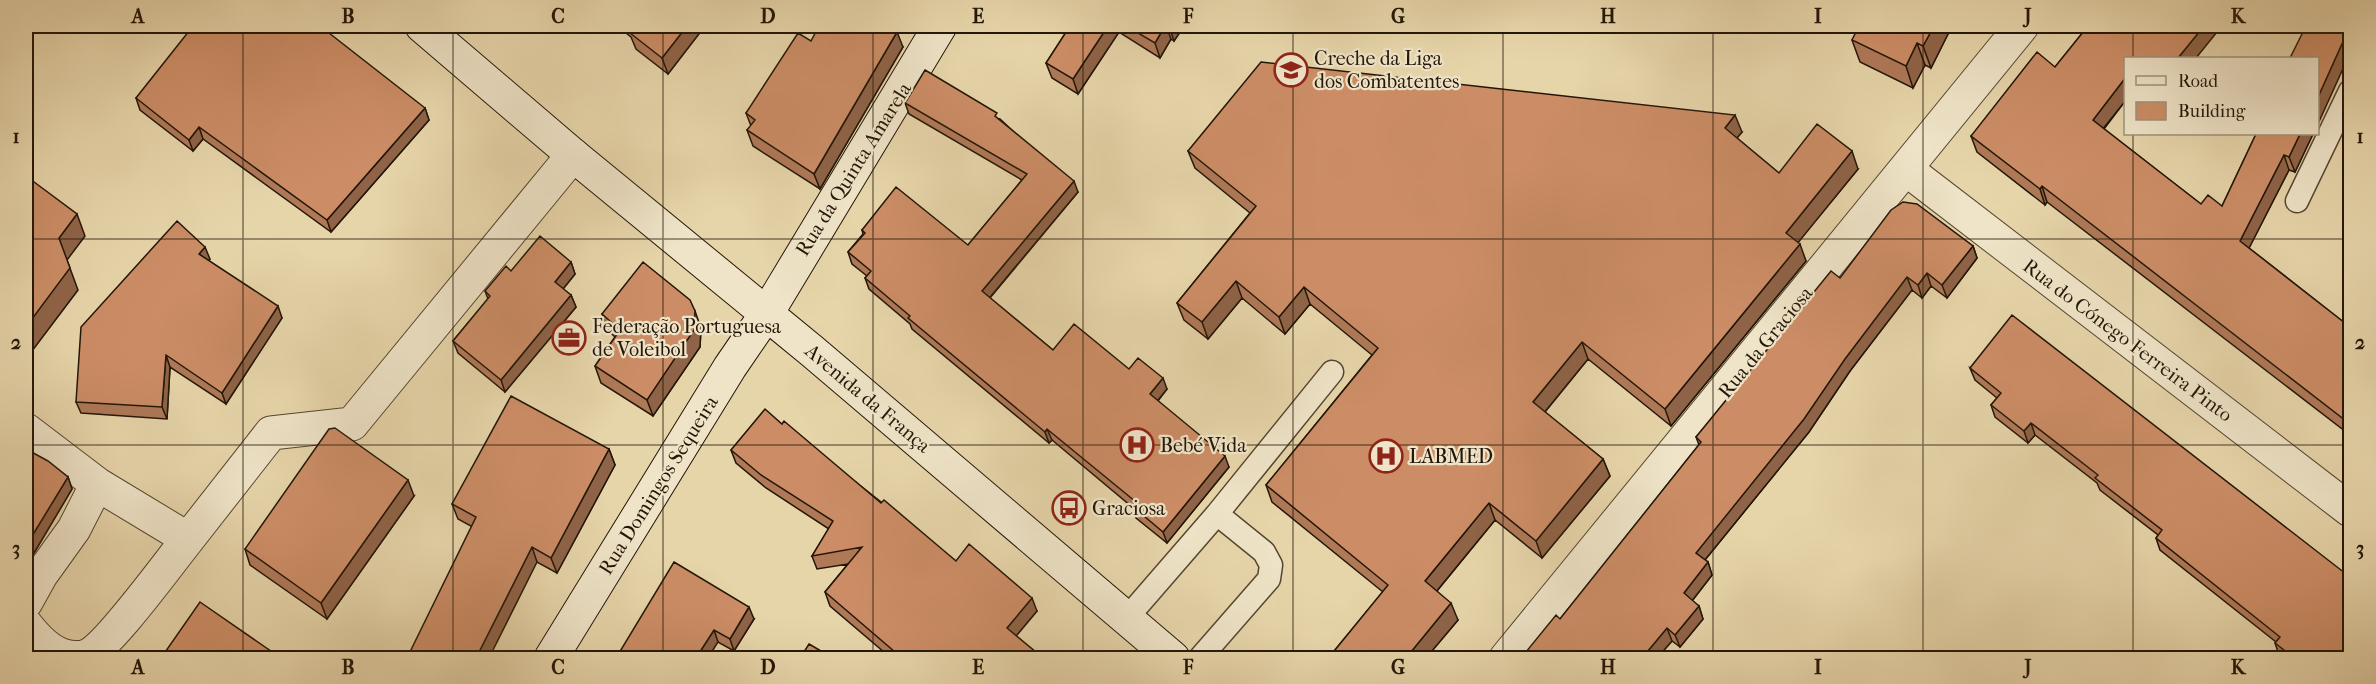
<svg xmlns="http://www.w3.org/2000/svg" width="2376" height="684" font-family="'IM FELL French Canon',serif">
<style>
.lines{fill:none;stroke-linecap:round;stroke-linejoin:round}
.lane-casing{stroke:#544630;stroke-width:25}
.street-casing{stroke:#544630;stroke-width:35}
.secondary-casing{stroke:#231608;stroke-width:35}
.lane{stroke:#efe4c8;stroke-width:22}
.street{stroke:#efe4c8;stroke-width:33}
.secondary{stroke:#efe4c8;stroke-width:33}
.wall{fill:#af7958;stroke:#231608;stroke-width:1.5}
.shaded-wall{fill:#8f6347;stroke:#231608;stroke-width:1.5}
.building{fill:#cc8d66;stroke:#231608;stroke-width:1.5}
.grid{fill:none;stroke:#231608;stroke-width:1.5;stroke-opacity:0.55}
.labels{text-anchor:middle;stroke-width:4.5;stroke-linejoin:round;paint-order:stroke}
.poi-label{font-size:20px;fill:#231608;stroke:#efe4c8;text-anchor:start}
.street-label{font-size:20px;fill:#231608;stroke:#efe4c8}
.neatline{fill:none;stroke:#231608;stroke-width:2}
.grid-label{font-size:20px;text-anchor:middle;font-weight:bold;fill:#231608}
</style>
<rect width="100%" height="100%" fill="#e7d5aa"/>
<filter id="stains"><feTurbulence type="fractalNoise" baseFrequency=".00333" numOctaves="4"/><feColorMatrix values="0 0 0 0 .2 0 0 0 0 .09 0 0 0 0 .02 0 0 0 .5 -.17"/></filter>
<radialGradient id="worn" r=".72"><stop offset=".6" stop-color="#630" stop-opacity="0"/><stop offset="1" stop-color="#630" stop-opacity=".3"/></radialGradient>
<g class="lines">
<defs>
<path id="lane" d="M 2297,201 L 2350,91
M 1126,619 L 1217,514
M 1200,658 L 1269,579 L 1271,565 L 1264,552 L 1217,514 L 1332,372"/>
<path id="street" d="M 1906,169 L 2350,510
M 26,430 L 97,484 L 188,539 C 171,560 104,653 83,657 C 58,661 40,643 26,625
M 188,539 L 271,433 L 352,424 L 573,155
M 26,602 L 41,575 L 74,529 L 97,484
M 1506,658 L 2022,26"/>
<path id="secondary" d="M 422,26 L 573,155 L 812,351 L 1173,658
M 551,658 L 730,367 L 767,313 L 940,26"/>
</defs>
<use href="#lane" class="lane-casing"/>
<use href="#street" class="street-casing"/>
<use href="#secondary" class="secondary-casing"/>
<use href="#lane" class="lane"/>
<use href="#street" class="street"/>
<use href="#secondary" class="secondary"/>
</g>
<path class="wall" d="M 617,26 L 705,26 L 668,74 L 636,49 L 631,37 Z
M 1070,26 L 1184,26 L 1174,41 L 1171,39 L 1160,58 L 1119,32 L 1078,94 L 1052,78 L 1046,63 Z
M 1952,26 L 1931,68 L 1925,65 L 1913,88 L 1860,62 L 1852,40 Z
M 2088,26 L 2226,26 L 2223,29 L 2221,27 L 2126,58 L 2126,100 L 2104,129 L 2201,204 L 2222,206 L 2256,134 L 2313,134 L 2295,172 L 2289,170 L 2249,248 L 2350,327 L 2350,435 L 2047,202 L 2045,205 L 1977,152 L 1971,136 L 2055,67 Z
M 811,41 L 903,47 L 820,189 L 753,146 L 747,130 L 751,126 L 746,113 Z
M 136,98 L 425,108 L 429,120 L 331,232 L 203,139 L 193,151 L 140,110 Z
M 905,103 L 1000,119 L 1078,192 L 990,298 L 1053,350 L 1129,369 L 1167,389 L 1158,401 L 1229,467 L 1167,543 L 1136,518 L 1132,507 L 1052,440 L 1049,443 L 912,329 L 910,324 L 869,289 L 865,278 L 867,276 L 852,264 L 848,252 L 863,234 L 862,230 L 968,245 L 1022,180 L 909,114 Z
M 1742,132 L 1737,138 L 1779,173 L 1858,169 L 1798,242 L 1806,261 L 1671,426 L 1588,359 L 1545,412 L 1603,459 L 1610,476 L 1542,558 L 1495,520 L 1437,591 L 1458,620 L 1426,658 L 1338,658 L 1335,650 L 1383,592 L 1272,502 L 1266,485 L 1372,355 L 1310,304 L 1285,334 L 1242,298 L 1208,339 L 1184,320 L 1177,303 L 1250,213 L 1195,168 L 1188,151 Z
M 1973,246 L 1977,258 L 1947,298 L 1931,286 L 1922,298 L 1912,290 L 1850,371 L 1809,432 L 1705,560 L 1708,562 L 1712,575 L 1692,601 L 1699,606 L 1703,619 L 1680,647 L 1672,641 L 1657,658 L 1521,658 L 1560,619 L 1699,445 L 1696,437 L 1840,278 Z
M 210,259 L 209,261 L 282,318 L 226,404 L 170,367 L 167,419 L 81,413 L 76,402 Z
M 571,262 L 575,274 L 563,289 L 571,295 L 576,307 L 505,392 L 458,353 L 453,341 L 488,299 L 485,291 L 511,271 Z
M 602,314 L 701,328 L 700,347 L 653,416 L 601,383 L 595,366 L 615,337 L 608,330 Z
M 1970,368 L 2350,658 L 2283,658 L 2279,655 L 2275,643 L 2276,642 L 2160,550 L 2156,538 L 2158,535 L 2100,490 L 2097,483 L 2035,435 L 2028,443 L 1995,417 L 1991,405 L 1997,398 L 1975,380 Z
M 782,424 L 956,561 L 1037,611 L 1016,636 L 1043,658 L 891,658 L 830,606 L 825,592 L 848,564 L 817,569 L 812,556 L 829,529 L 766,488 L 736,463 L 731,450 Z
M 26,449 L 68,477 L 72,489 L 34,553 L 26,548 Z
M 609,449 L 615,465 L 557,573 L 458,519 L 452,504 Z
M 414,496 L 327,619 L 250,565 L 245,549 Z
M 754,619 L 734,651 L 718,642 L 616,658 Z"/>
<path class="shaded-wall" d="M 687,26 L 705,26 L 668,74 L 662,58 Z
M 1108,26 L 1116,26 L 1119,32 L 1078,94 L 1073,79 Z
M 1165,26 L 1166,26 L 1171,39 L 1160,58 L 1155,43 Z
M 1169,26 L 1184,26 L 1174,41 Z
M 1934,26 L 1952,26 L 1931,68 L 1923,46 Z
M 2204,26 L 2220,26 L 2221,27 L 2196,58 L 2178,58 Z
M 2350,26 L 2350,53 L 2318,124 L 2318,97 Z
M 897,32 L 903,47 L 820,189 L 814,174 Z
M 1917,43 L 1925,65 L 1913,88 L 1906,66 Z
M 2126,77 L 2126,100 L 2098,135 L 2093,120 Z
M 425,108 L 429,120 L 331,232 L 327,220 Z
M 1735,115 L 1742,132 L 1731,145 L 1725,128 Z
M 199,127 L 203,139 L 193,151 L 189,140 Z
M 2300,134 L 2313,134 L 2295,172 L 2289,157 Z
M 1852,151 L 1858,169 L 1792,250 L 1786,233 Z
M 2284,155 L 2289,170 L 2245,256 L 2240,241 Z
M 1074,181 L 1078,192 L 986,302 L 982,291 Z
M 2042,186 L 2047,202 L 2045,205 L 2040,189 Z
M 77,214 L 85,236 L 67,260 L 78,290 L 26,359 L 26,327 L 59,238 Z
M 1800,244 L 1806,261 L 1671,426 L 1665,409 Z
M 1973,246 L 1977,258 L 1947,298 L 1942,285 Z
M 205,247 L 210,259 L 203,266 L 199,254 Z
M 571,262 L 575,274 L 559,294 L 555,282 Z
M 1927,273 L 1931,286 L 1922,298 L 1918,285 Z
M 1907,277 L 1912,290 L 1850,371 L 1809,432 L 1700,566 L 1696,553 Z
M 1236,281 L 1242,298 L 1208,339 L 1202,322 Z
M 1304,287 L 1310,304 L 1285,334 L 1279,317 Z
M 571,295 L 576,307 L 505,392 L 501,380 Z
M 278,306 L 282,318 L 226,404 L 222,393 Z
M 695,311 L 701,328 L 700,347 L 653,416 L 647,400 Z
M 1582,342 L 1588,359 L 1539,419 L 1533,402 Z
M 166,355 L 170,367 L 167,419 L 162,407 Z
M 1163,378 L 1167,389 L 1154,405 L 1150,394 Z
M 2031,423 L 2035,435 L 2028,443 L 2024,431 Z
M 1047,429 L 1052,440 L 1049,443 L 1045,432 Z
M 609,449 L 615,465 L 557,573 L 551,558 Z
M 1225,456 L 1229,467 L 1167,543 L 1163,532 Z
M 1603,459 L 1610,476 L 1542,558 L 1536,541 Z
M 68,477 L 72,489 L 34,553 L 29,541 Z
M 408,480 L 414,496 L 327,619 L 321,603 Z
M 1489,503 L 1495,520 L 1431,598 L 1425,581 Z
M 532,547 L 537,562 L 489,658 L 476,658 Z
M 1708,562 L 1712,575 L 1688,606 L 1684,593 Z
M 1032,598 L 1037,611 L 1011,642 L 1007,628 Z
M 1451,603 L 1458,620 L 1426,658 L 1406,658 Z
M 1699,606 L 1703,619 L 1680,647 L 1675,635 Z
M 749,607 L 754,619 L 734,651 L 730,639 Z
M 1667,628 L 1672,641 L 1657,658 L 1642,658 Z
M 714,630 L 718,642 L 708,658 L 696,658 Z"/>
<path class="building" d="M 193,26 L 320,26 L 425,108 L 327,220 L 199,127 L 189,140 L 136,98 Z
M 631,26 L 687,26 L 662,58 L 630,33 L 634,28 Z
M 819,26 L 886,26 L 897,32 L 814,174 L 747,130 L 755,120 L 746,113 L 798,33 L 811,41 Z
M 1070,26 L 1108,26 L 1073,79 L 1046,63 Z
M 1126,26 L 1165,26 L 1155,43 Z
M 1859,26 L 1934,26 L 1923,46 L 1917,43 L 1906,66 L 1852,40 Z
M 2088,26 L 2204,26 L 2178,58 L 2126,58 L 2126,77 L 2093,120 L 2201,204 L 2208,195 L 2222,206 L 2256,134 L 2300,134 L 2289,157 L 2284,155 L 2240,241 L 2350,327 L 2350,424 L 2042,186 L 2040,189 L 1971,136 L 2037,52 L 2055,67 Z
M 2306,26 L 2350,26 L 2318,97 L 2318,58 L 2290,58 Z
M 1261,62 L 1735,115 L 1725,128 L 1779,173 L 1817,124 L 1852,151 L 1786,233 L 1800,244 L 1665,409 L 1582,342 L 1533,402 L 1603,459 L 1536,541 L 1489,503 L 1425,581 L 1451,603 L 1406,658 L 1345,658 L 1335,650 L 1388,585 L 1266,485 L 1378,348 L 1304,287 L 1279,317 L 1236,281 L 1202,322 L 1177,303 L 1256,206 L 1188,151 Z
M 925,70 L 997,113 L 995,116 L 1074,181 L 982,291 L 1053,350 L 1074,324 L 1129,369 L 1138,358 L 1163,378 L 1150,394 L 1225,456 L 1163,532 L 1132,506 L 1136,502 L 1047,429 L 1045,432 L 908,318 L 910,316 L 865,278 L 871,271 L 848,252 L 865,233 L 862,230 L 896,187 L 968,245 L 1027,174 L 905,103 Z
M 26,176 L 77,214 L 59,238 L 70,268 L 26,327 Z
M 1903,202 L 1917,204 L 1973,246 L 1942,285 L 1927,273 L 1918,285 L 1907,277 L 1845,359 L 1804,419 L 1696,553 L 1708,562 L 1684,593 L 1699,606 L 1675,635 L 1667,628 L 1642,658 L 1521,658 L 1556,615 L 1560,619 L 1701,442 L 1696,437 L 1831,271 L 1840,278 L 1891,210 Z
M 177,221 L 205,247 L 199,254 L 278,306 L 222,393 L 166,355 L 162,407 L 76,402 L 81,327 Z
M 540,236 L 571,262 L 555,282 L 571,295 L 501,380 L 453,341 L 490,296 L 485,291 L 506,266 L 511,271 Z
M 643,262 L 690,300 L 695,311 L 694,330 L 647,400 L 595,366 L 620,330 L 602,314 Z
M 2012,315 L 2350,577 L 2350,658 L 2294,658 L 2275,643 L 2280,637 L 2156,538 L 2162,530 L 2095,478 L 2098,475 L 2031,423 L 2024,431 L 1991,405 L 2001,393 L 1970,368 Z
M 511,396 L 609,449 L 551,558 L 532,547 L 476,658 L 407,658 L 476,517 L 452,504 Z
M 765,409 L 782,424 L 784,421 L 881,503 L 884,500 L 956,561 L 969,544 L 1032,598 L 1007,628 L 1043,658 L 902,658 L 825,592 L 862,547 L 812,556 L 833,521 L 761,475 L 731,450 Z
M 335,428 L 408,480 L 321,603 L 245,549 L 329,429 Z
M 26,449 L 48,461 L 68,477 L 29,541 L 26,539 Z
M 674,562 L 749,607 L 730,639 L 714,630 L 696,658 L 616,658 Z
M 200,602 L 278,656 L 277,658 L 161,658 Z
M 809,644 L 833,658 L 800,658 Z
M 26,650 L 37,658 L 26,658 Z"/>
<path class="grid" d="M 243,26 L 243,658M 453,26 L 453,658M 663,26 L 663,658M 873,26 L 873,658M 1083,26 L 1083,658M 1293,26 L 1293,658M 1503,26 L 1503,658M 1713,26 L 1713,658M 1923,26 L 1923,658M 2133,26 L 2133,58M 2133,134 L 2133,658M 26,239 L 2350,239M 26,445 L 2350,445"/>
<defs>
<symbol id="school-ring" viewBox="-11 -11 22 22"><circle r="9.5" fill="#efe4c8" stroke="#8f2418" stroke-width="1.5"/><path d="M0-5L7-2L0 1L-7-2ZM-4 1L0 2.5L4 1V4Q0 6-4 4Z" fill="#8f2418"/></symbol>
<symbol id="office-ring" viewBox="-11 -11 22 22"><circle r="9.5" fill="#efe4c8" stroke="#8f2418" stroke-width="1.5"/><path d="M-6-3h4V-5.5h4V-3h4V5H-6ZM-1-4.5V-3h2v-1.5ZM-6 0V1H6V0Z" fill="#8f2418"/></symbol>
<symbol id="hospital-ring" viewBox="-11 -11 22 22"><circle r="9.5" fill="#efe4c8" stroke="#8f2418" stroke-width="1.5"/><path d="M-5-5h3v3.5h4V-5h3V5h-3V1.5h-4V5h-3Z" fill="#8f2418"/></symbol>
<symbol id="bus-ring" viewBox="-11 -11 22 22"><circle r="9.5" fill="#efe4c8" stroke="#8f2418" stroke-width="1.5"/><path d="M-5-6H5V4H4V6H2V4H-2V6H-4V4H-5ZM-3.5-4V0h7V-4ZM-3.5 1.2v1.5H-2V1.2ZM2 1.2v1.5H3.5V1.2Z" fill="#8f2418"/></symbol>
</defs>
<g fill-rule="evenodd">
<use href="#school-ring" x="1272" y="51" width="38" height="38"/>
<use href="#office-ring" x="550" y="319" width="38" height="38"/>
<use href="#hospital-ring" x="1118" y="426" width="38" height="38"/>
<use href="#hospital-ring" x="1367" y="437" width="38" height="38"/>
<use href="#bus-ring" x="1050" y="489" width="38" height="38"/>
</g>
<g class="labels">
<g class="poi-label">
<text x="1314" y="65">Creche da Liga<tspan x="1314" dy="23">dos Combatentes</tspan></text>
<text x="592" y="333">Federação Portuguesa<tspan x="592" dy="23">de Voleibol</tspan></text>
<text x="1160" y="452">Bebé Vida</text>
<text x="1409" y="463">LABMED</text>
<text x="1092" y="515">Graciosa</text>
</g>
<g class="street-label">
<text transform="translate(853 169) rotate(-58)" y="7">Rua da Quinta Amarela</text>
<text transform="translate(2128 340) rotate(37)" y="7">Rua do Cónego Ferreira Pinto</text>
<text transform="translate(1765 342) rotate(-51)" y="7">Rua da Graciosa</text>
<text transform="translate(868 398) rotate(40)" y="7">Avenida da França</text>
<text transform="translate(658 485) rotate(-58)" y="7">Rua Domingos Sequeira</text>
</g>
</g>
<rect width="2376" height="684" fill="none" stroke="#e7d5aa" stroke-width="66"/>
<rect x="2124" y="57" width="195" height="78" fill="#efe4c8" stroke="#9d927b" stroke-width="1.5"/>
<rect x="2136" y="76" width="30" height="9" fill="#efe4c8" stroke="#9d927b" stroke-width="1.5"/>
<text x="2178" y="87" font-size="18" fill="#231608">Road</text>
<rect x="2136" y="102" width="30" height="18" fill="#cc8d66" stroke="#9d927b" stroke-width="1.5"/>
<text x="2178" y="117" font-size="18" fill="#231608">Building</text>
<rect x="33" y="33" width="2310" height="618" class="neatline"/>
<g class="grid-label">
<text x="138" y="23">A</text>
<text x="348" y="23">B</text>
<text x="558" y="23">C</text>
<text x="768" y="23">D</text>
<text x="978" y="23">E</text>
<text x="1188" y="23">F</text>
<text x="1398" y="23">G</text>
<text x="1608" y="23">H</text>
<text x="1818" y="23">I</text>
<text x="2028" y="23">J</text>
<text x="2238" y="23">K</text>
<text x="16" y="143">1</text>
<text x="2360" y="143">1</text>
<text x="16" y="349">2</text>
<text x="2360" y="349">2</text>
<text x="16" y="555">3</text>
<text x="2360" y="555">3</text>
<text x="138" y="674">A</text>
<text x="348" y="674">B</text>
<text x="558" y="674">C</text>
<text x="768" y="674">D</text>
<text x="978" y="674">E</text>
<text x="1188" y="674">F</text>
<text x="1398" y="674">G</text>
<text x="1608" y="674">H</text>
<text x="1818" y="674">I</text>
<text x="2028" y="674">J</text>
<text x="2238" y="674">K</text>
</g>
<rect width="100%" height="100%" filter="url(#stains)"/>
<rect width="100%" height="100%" fill="url(#worn)"/>
</svg>
